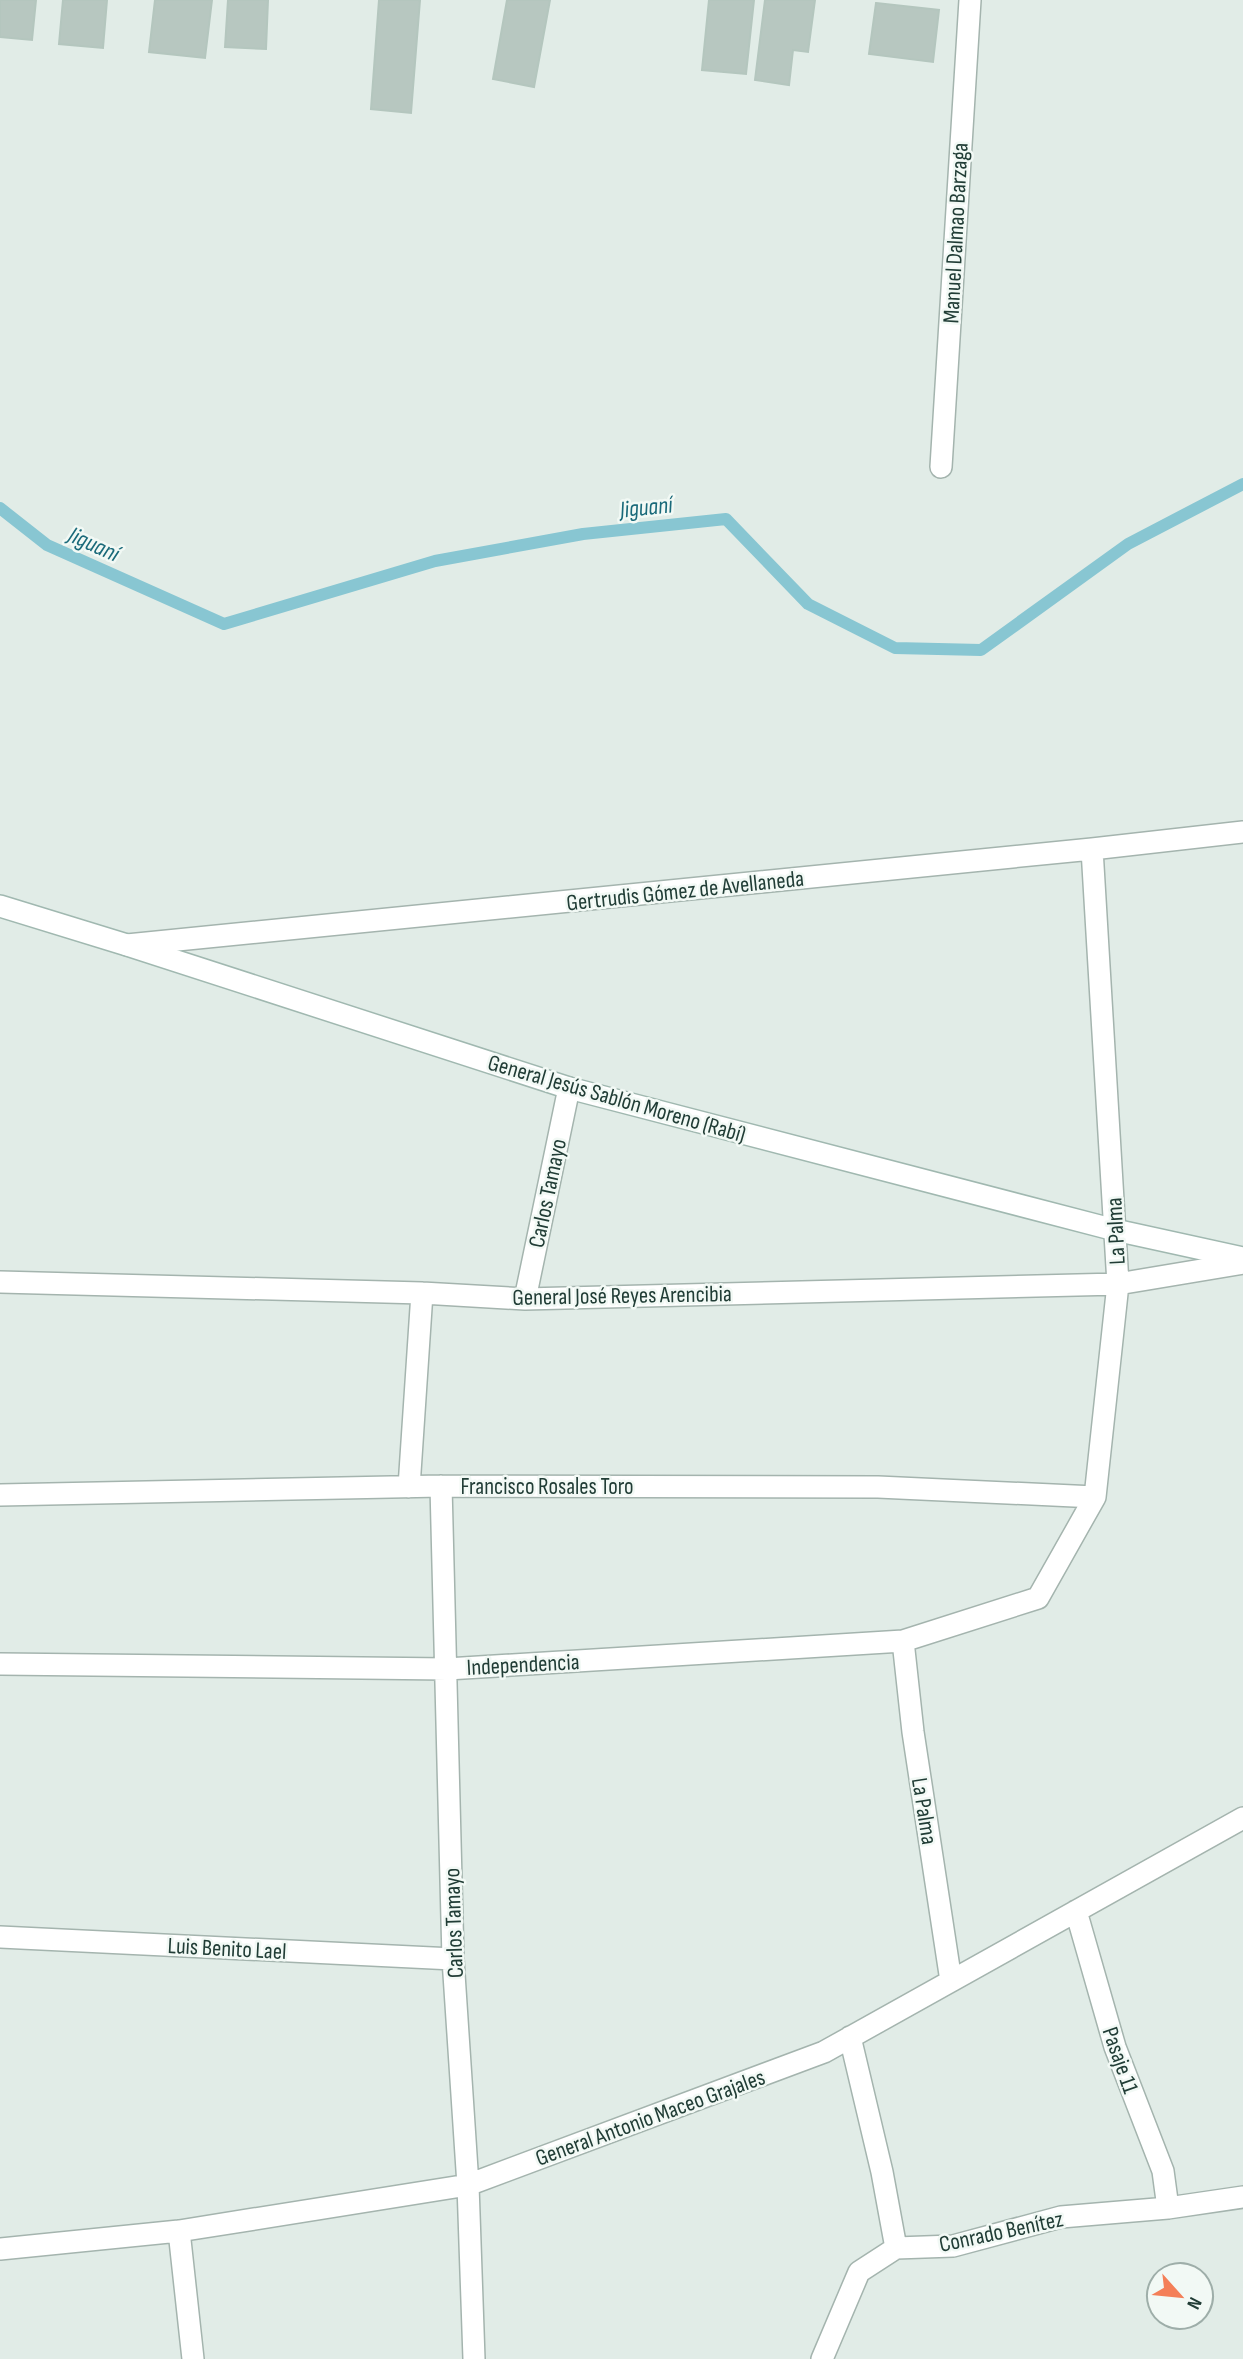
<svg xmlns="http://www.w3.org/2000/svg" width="1243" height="2359" font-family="'Sofia Sans Condensed',sans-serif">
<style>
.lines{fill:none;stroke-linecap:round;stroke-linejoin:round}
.stream{stroke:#88c6d2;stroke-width:12}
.building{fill:#b7c7c0;stroke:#b4c6be;stroke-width:2}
.street-casing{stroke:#a4b4ae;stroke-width:24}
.secondary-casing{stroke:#a0b8b0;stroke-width:24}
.street{stroke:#fff;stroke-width:21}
.secondary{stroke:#fff;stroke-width:21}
.labels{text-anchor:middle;stroke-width:5;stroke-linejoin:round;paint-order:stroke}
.street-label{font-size:23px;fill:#213d36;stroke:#f2f9f5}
.water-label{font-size:24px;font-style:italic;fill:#1a6a7a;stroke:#f2f9f5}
</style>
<rect width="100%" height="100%" fill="#e1ece7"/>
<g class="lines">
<path class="stream" d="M 0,508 L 47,545 L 224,624 L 435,561 L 583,534 L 726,519 L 808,604 L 895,648 L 981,650 L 1128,544 L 1243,484"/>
</g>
<path class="building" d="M 0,0 L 36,0 L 32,40 L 0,37 Z
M 63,0 L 107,0 L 103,48 L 59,44 Z
M 155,0 L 212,0 L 205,58 L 149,52 Z
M 228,0 L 268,0 L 266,49 L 225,47 Z
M 379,0 L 420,0 L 411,113 L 371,109 Z
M 507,0 L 550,0 L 534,87 L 493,79 Z
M 709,0 L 754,0 L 746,74 L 702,70 Z
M 765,0 L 815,0 L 808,52 L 793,50 L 789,85 L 755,80 Z
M 876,3 L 939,10 L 933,62 L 869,54 Z"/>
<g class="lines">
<defs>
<path id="street" d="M 941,467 L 970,0
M 127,945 L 1092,849 L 1243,832
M 0,1282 L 422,1293 L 525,1299 L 1118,1284 L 1243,1263
M 525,1299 L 569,1088
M 441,1486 L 453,1959 L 468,2185 L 474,2359
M 409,1487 L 422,1293
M 0,1495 L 441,1486 L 878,1487 L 1095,1497
M 903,1641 L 913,1732 L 951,1981
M 0,1664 L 447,1669 L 903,1641 L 1038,1598 L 1095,1497 L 1118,1284 L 1092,849
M 1076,1911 L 1115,2047 L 1163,2171 L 1168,2208
M 0,1937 L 453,1959
M 850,2037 L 882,2172 L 896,2248
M 179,2231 L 193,2359
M 0,2249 L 179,2231 L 468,2185 L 824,2052 L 1243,1818
M 822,2359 L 859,2272 L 896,2248 L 953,2246 L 1061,2217 L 1168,2208 L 1243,2197"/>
<path id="secondary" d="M 0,906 L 127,945 L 569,1088 L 1115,1230 L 1243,1258"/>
</defs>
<use href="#street" class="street-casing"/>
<use href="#secondary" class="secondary-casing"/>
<use href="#street" class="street"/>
<use href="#secondary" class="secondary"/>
</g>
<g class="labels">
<g class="street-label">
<text transform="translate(955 233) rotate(-87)" y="8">Manuel Dalmao Barzaga</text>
<text transform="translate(685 890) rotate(-6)" y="8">Gertrudis Gómez de Avellaneda</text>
<text transform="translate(617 1098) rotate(16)" y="8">General Jesús Sablón Moreno (Rabí)</text>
<text transform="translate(547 1193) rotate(-78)" y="8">Carlos Tamayo</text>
<text transform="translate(1115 1231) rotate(-93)" y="8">La Palma</text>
<text transform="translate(622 1295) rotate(-1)" y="8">General José Reyes Arencibia</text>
<text x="547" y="1494">Francisco Rosales Toro</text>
<text transform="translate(523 1664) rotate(-3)" y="8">Independencia</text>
<text transform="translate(925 1811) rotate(81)" y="8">La Palma</text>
<text transform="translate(453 1923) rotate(-92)" y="8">Carlos Tamayo</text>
<text transform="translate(227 1948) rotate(3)" y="8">Luis Benito Lael</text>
<text transform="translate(1121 2060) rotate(71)" y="8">Pasaje 11</text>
<text transform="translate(650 2117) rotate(-20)" y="8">General Antonio Maceo Grajales</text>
<text transform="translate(1001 2231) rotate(-12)" y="8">Conrado Benítez</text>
</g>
<g class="water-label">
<text transform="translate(646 507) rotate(-6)" y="8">Jiguaní</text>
<text transform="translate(94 544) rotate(24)" y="8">Jiguaní</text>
</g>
</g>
<g transform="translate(1180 2296) rotate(117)"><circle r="33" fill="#f2f9f5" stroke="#9eaea9" stroke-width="2"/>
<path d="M0-5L12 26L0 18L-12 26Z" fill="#f47f58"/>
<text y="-10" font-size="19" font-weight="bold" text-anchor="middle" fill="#213d36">N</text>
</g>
</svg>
